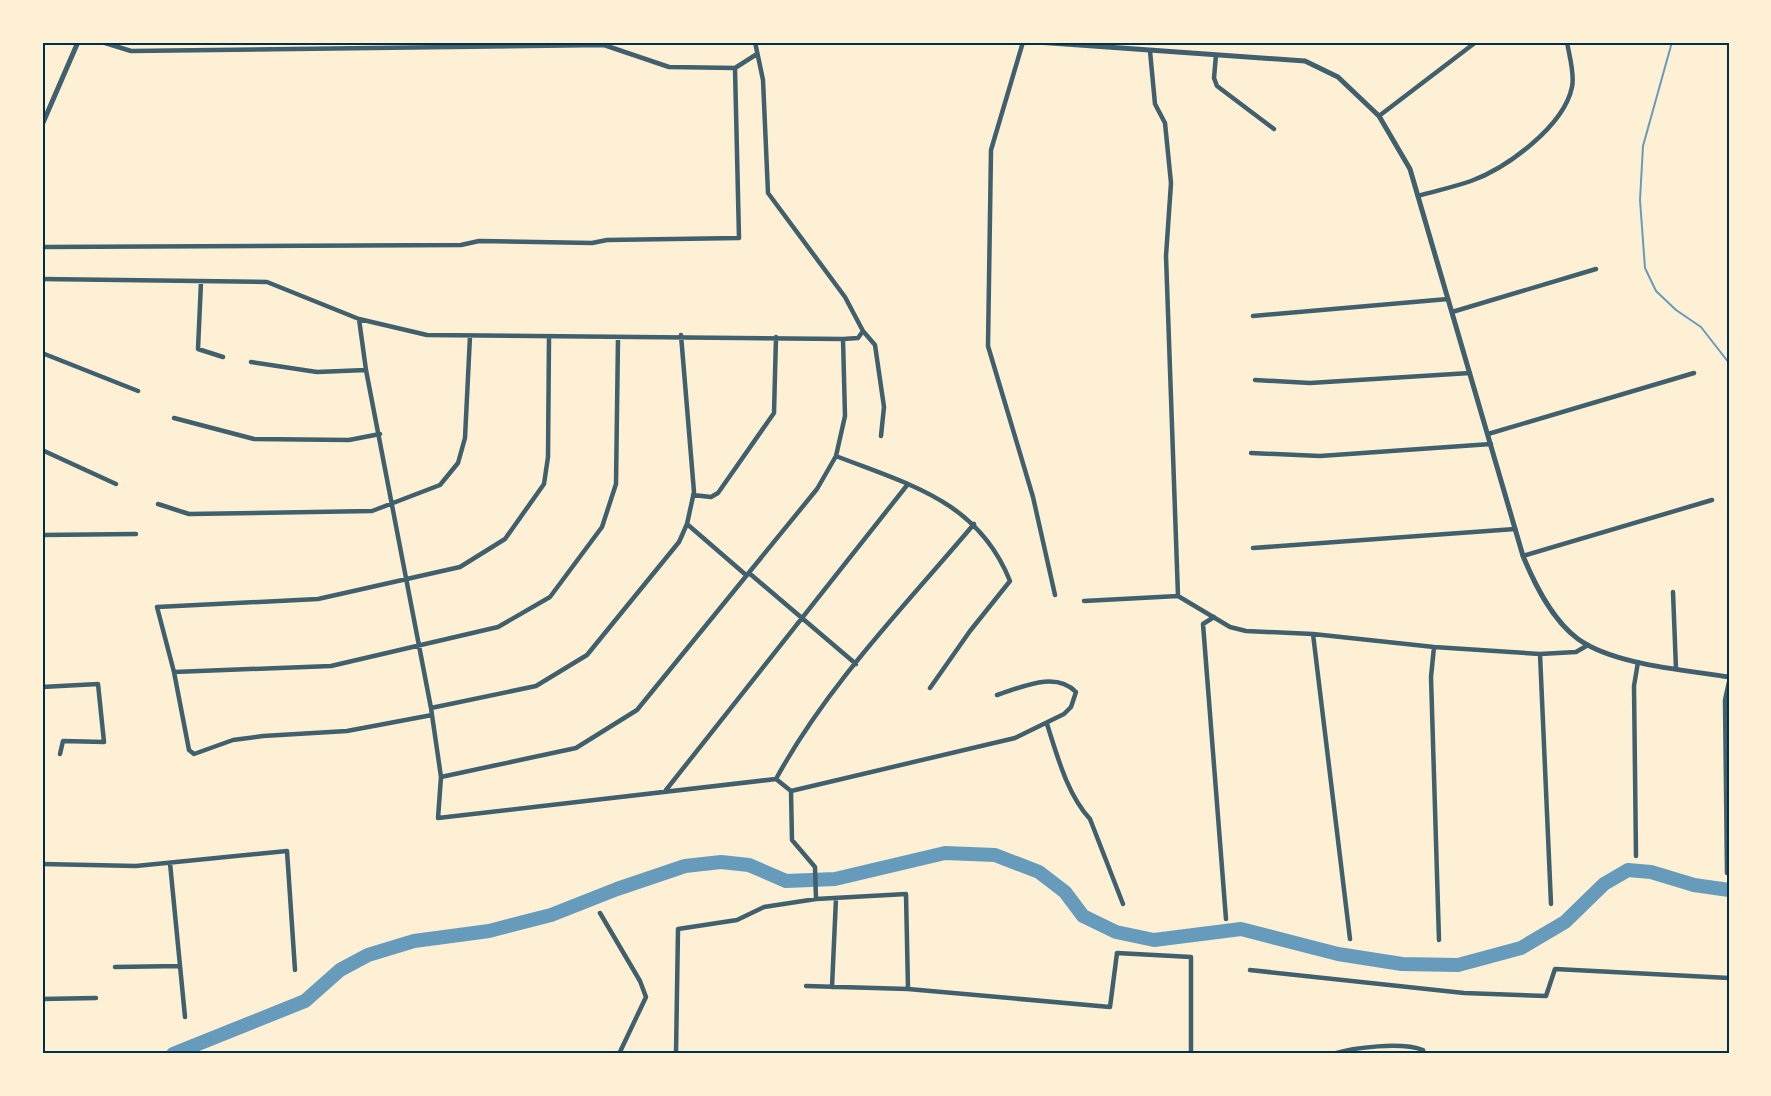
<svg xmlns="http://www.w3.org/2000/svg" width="1771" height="1096" font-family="Literata,serif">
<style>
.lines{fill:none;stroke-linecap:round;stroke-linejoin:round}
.stream{stroke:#669bbc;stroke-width:2}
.river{stroke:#669bbc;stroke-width:14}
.minor{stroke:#3f606c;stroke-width:4.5}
.tertiary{stroke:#3f606c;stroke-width:5}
.neatline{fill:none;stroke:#003049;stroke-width:2}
</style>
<rect width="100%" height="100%" fill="#fdf0d5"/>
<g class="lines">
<path class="stream" d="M 1672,42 L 1643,146 L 1640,200 L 1645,268 L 1656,291 L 1676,310 L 1701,327 L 1729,363"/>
<path class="river" d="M 173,1054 L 305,1001 L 340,970 L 368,955 L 414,941 L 489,931 L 551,915 L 617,889 L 685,866 L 721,862 L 749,865 L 786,881 L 835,879 L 945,853 L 995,855 L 1039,872 L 1065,892 L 1083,916 L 1116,932 L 1154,940 L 1241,929 L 1338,954 L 1402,964 L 1458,965 L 1521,948 L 1565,922 L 1604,884 L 1628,870 L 1651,872 L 1694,885 L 1729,890"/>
<path class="minor" d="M 102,42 L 131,51 L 604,45 L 669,67 L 735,68 L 757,54
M 755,42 L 763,80 L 768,193 L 845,297 L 863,331 L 875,345 L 884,407 L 881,436
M 1023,42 L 991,150 L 988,346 L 1033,497 L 1055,595
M 1150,51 L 1155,104 L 1165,123 L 1171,183 L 1166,256 L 1178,596
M 1216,55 L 1214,78 L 1217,86 L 1274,129
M 1379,116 L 1476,42
M 1418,196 C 1435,191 1454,187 1471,181 C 1507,168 1564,126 1572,87 C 1575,74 1569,55 1567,42
M 42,247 L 461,245 L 479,241 L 592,243 L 607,240 L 739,238 L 735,68
M 42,279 L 267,282 L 359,319 L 427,335 L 843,339 L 858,338 L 863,331
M 201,282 L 198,349 L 223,357
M 1452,312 L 1596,269
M 1253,316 L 1448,299
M 359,319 L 366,370 L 431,708 L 441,777 L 438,818 L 776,779 L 791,791 L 1015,738 L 1064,714 L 1071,707 L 1076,692 C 1055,670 1020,688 997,695
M 42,353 L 138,391
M 251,362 L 317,372 L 366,370
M 1255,380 L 1310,383 L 1470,373
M 174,418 L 254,439 L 349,440 L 380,434
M 1488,434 L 1694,373
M 42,450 L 116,484
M 1251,453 L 1320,456 L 1491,444
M 836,456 C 910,485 978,501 1010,581 L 970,631 L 930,688
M 693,495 L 711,497 L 718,493 L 774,413 L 776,337
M 158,504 L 189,514 L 372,511 L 440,485 L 458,463 L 465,438 L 470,336
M 687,524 L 746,575
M 42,535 L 136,534
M 1253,548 L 1515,529
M 1523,556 L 1712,500
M 749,573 L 856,664
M 1673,592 L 1676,669
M 1084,601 L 1178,596 L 1230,627 L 1246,631 L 1313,634 L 1434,647 L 1540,654 L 1576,652 L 1588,645
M 1214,617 L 1203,624 L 1226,919
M 1313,634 L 1350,939
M 1434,647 L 1431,677 L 1439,940
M 1540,654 L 1551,904
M 174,672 L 331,666 L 498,627 L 550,597 L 602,527 L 616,484 L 618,338
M 42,687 L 98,684 L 104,742 L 63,741 L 60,754
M 431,708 L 536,686 L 587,655 L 679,542 L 687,524 L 694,492 L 681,335
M 432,715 L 347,731 L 263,736 L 233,740 L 194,754 L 189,750 L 174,672 L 157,607 L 318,599 L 460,567 L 505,539 L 544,484 L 548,457 L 549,337
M 1047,724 C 1057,755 1067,794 1090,819 L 1123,904
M 441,777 L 576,748 L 637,710 L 817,489 L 836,456 L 845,416 L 843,339
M 776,779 C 827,685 905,606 974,524
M 666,790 L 908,484
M 791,791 L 792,840 L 815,867 L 816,899
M 1636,856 L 1634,686 L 1638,662
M 170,863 L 185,1017
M 42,864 L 136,866 L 287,851 L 295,970
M 1727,873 L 1725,700 L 1729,682
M 600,913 L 640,981 L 646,997 L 619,1054
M 115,967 L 180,966
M 1250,970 L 1464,993 L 1546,996 L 1555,969 L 1729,978
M 806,986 L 908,989 L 1110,1007 L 1117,953 L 1191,957 L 1191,1054
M 832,987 L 836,898
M 42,999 L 96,998
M 676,1054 L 678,929 L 737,920 L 764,907 L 816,899 L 906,894 L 908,989
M 1333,1054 C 1354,1047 1402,1042 1423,1050 L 1424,1054
M 1634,1054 L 1638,1054"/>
<path class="tertiary" d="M 1037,42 L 1305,61 L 1338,77 L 1379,116 L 1410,169 L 1523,556 C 1535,585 1552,620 1578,639 C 1614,665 1686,670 1729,677
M 42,125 L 78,42"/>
</g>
<rect width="1771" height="1096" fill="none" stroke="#fdf0d5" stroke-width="87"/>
<rect x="44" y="44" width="1684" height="1008" class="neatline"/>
</svg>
